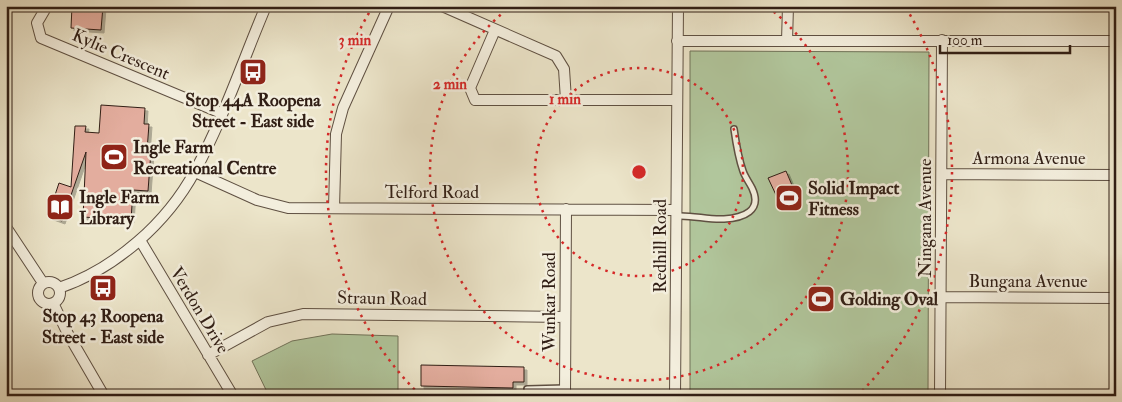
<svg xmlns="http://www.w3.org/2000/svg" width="1122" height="402" font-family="'IM FELL Double Pica',serif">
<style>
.green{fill:#b1c69c;stroke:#707258}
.building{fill:#e3ad9e;stroke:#301e15;filter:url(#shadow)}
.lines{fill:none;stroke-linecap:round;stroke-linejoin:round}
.service-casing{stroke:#5f5042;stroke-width:8}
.minor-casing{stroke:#5f5042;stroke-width:12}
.service{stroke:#f3eedd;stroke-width:5}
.minor{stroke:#f3eedd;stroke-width:10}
.ring{fill:none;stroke:#d62828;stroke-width:2.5;stroke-dasharray:2.5 5}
.labels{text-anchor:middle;stroke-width:5;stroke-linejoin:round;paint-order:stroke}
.street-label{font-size:18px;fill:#301e15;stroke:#f3eedd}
.poi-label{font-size:18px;font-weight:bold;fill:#301e15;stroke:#f3eedd;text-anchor:start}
.centre{fill:#d62828;stroke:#f3eedd;stroke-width:2.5}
.ring-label{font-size:15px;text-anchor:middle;font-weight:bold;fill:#d62828;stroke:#f3eedd;stroke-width:5;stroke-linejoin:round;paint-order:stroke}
</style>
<defs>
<filter id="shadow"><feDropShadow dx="3" dy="3" stdDeviation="0" flood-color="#0004"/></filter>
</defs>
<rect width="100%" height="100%" fill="#ece5ca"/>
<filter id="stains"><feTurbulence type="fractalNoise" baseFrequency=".004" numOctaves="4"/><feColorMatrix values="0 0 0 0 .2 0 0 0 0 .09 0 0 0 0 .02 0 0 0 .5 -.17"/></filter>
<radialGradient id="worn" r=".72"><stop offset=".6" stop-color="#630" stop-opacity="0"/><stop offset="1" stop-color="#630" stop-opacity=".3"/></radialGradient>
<path class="green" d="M 690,51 L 929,52 L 928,396 L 690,396 Z
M 332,334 L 398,336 L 398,396 L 269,396 L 252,361 L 292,341 Z"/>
<path class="building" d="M 72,6 L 103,6 L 101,30 L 71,28 Z
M 101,105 L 145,108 L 144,124 L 149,124 L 147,151 L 151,151 L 148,191 L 133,190 L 131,220 L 83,217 L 86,152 L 62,221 L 48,216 L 59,183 L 71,187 L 75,126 L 86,126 L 85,132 L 99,133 Z
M 786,171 L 794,190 L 777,197 L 768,178 Z
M 421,365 L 524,367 L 524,382 L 513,382 L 513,388 L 421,386 Z"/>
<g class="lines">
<defs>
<path id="service" d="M 677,216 C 693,215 708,220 724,219 C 743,218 763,211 752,188 C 749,182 745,177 743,171 C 738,157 736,143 734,129
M 527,389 L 565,388"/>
<path id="minor" d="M 47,6 L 37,23 L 41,38 L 221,113
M 442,6 L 556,56 L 564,69 L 566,100
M 495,30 L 470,88 L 475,100 L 676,100
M 677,41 L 1116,41
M 787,41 L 788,6
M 195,172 L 257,200 L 288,208 L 676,210
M 942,174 L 1116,175
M 334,208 L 336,134 L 343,108 L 389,6
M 6,227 L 43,283
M 140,240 L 233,396
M38 293a11 11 0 1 1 22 0a11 11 0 1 1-22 0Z
M 59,288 C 115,269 167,223 195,171 C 223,120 243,60 266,6
M 941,297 L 1116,298
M 53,303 L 68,334 L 104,396
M 208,355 L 268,322 L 303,314 L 565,317
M 565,396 L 566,209
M 675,396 L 678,6
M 940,396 L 942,40"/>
</defs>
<use href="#service" class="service-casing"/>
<use href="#minor" class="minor-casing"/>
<use href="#service" class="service"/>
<use href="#minor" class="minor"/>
</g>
<g class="ring">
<circle cx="639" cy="172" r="104"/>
<path d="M768 7A209 209 0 1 1 510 7"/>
<path d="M420 395A313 313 0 0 1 372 8M906 8A313 313 0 0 1 858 395"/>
</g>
<defs>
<symbol id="bus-square" viewBox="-11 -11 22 22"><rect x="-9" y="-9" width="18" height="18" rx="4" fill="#8f2418" stroke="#f3eedd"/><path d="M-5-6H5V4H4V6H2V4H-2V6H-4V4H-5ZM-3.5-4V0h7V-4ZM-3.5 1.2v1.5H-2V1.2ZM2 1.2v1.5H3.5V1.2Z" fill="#fff"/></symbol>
<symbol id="stadium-square" viewBox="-11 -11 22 22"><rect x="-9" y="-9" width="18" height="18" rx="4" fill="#8f2418" stroke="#f3eedd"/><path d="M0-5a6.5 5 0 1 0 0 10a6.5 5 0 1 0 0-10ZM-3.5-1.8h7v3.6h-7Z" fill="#fff"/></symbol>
<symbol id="library-square" viewBox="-11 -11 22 22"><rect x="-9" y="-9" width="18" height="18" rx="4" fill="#8f2418" stroke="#f3eedd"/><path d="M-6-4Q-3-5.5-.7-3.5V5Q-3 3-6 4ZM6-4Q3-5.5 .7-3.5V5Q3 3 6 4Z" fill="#fff"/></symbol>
</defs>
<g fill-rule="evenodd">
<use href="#bus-square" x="237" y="56" width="32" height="32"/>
<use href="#stadium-square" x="98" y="141" width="32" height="32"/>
<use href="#stadium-square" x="773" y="182" width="32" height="32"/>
<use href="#library-square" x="44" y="191" width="32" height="32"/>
<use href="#bus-square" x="87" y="272" width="32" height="32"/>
<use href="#stadium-square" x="805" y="283" width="32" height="32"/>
</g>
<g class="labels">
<g class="street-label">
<text transform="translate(121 54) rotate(23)" y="6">Kylie Crescent</text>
<text x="1029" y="164">Armona Avenue</text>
<text x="432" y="198">Telford Road</text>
<text transform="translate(925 218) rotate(-90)" y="6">Ningana Avenue</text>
<text transform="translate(660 246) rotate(-90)" y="6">Redhill Road</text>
<text x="1028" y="287">Bungana Avenue</text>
<text transform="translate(382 298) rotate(1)" y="6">Straun Road</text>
<text transform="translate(549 302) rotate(-90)" y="6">Wunkar Road</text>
<text transform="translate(200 310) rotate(59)" y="6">Verdon Drive</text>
</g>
<g class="poi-label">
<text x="253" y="106" text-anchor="middle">Stop 44A Roopena<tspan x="253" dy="21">Street - East side</tspan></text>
<text x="133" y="153">Ingle Farm<tspan x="133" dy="21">Recreational Centre</tspan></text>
<text x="808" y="194">Solid Impact<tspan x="808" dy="21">Fitness</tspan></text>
<text x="79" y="203">Ingle Farm<tspan x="79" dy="21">Library</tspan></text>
<text x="840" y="305">Golding Oval</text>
<text x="103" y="322" text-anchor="middle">Stop 43 Roopena<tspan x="103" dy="21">Street - East side</tspan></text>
</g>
</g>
<circle cx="639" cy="172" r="8" class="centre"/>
<g class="ring-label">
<text x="355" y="45">3 min</text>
<text x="450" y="89">2 min</text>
<text x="565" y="104">1 min</text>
</g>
<rect width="1122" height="402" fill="none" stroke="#ece5ca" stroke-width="25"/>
<rect x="8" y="8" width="1107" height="387" fill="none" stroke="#301e15" stroke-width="2.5"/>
<rect x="12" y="12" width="1097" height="377" fill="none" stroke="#301e15"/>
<path d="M940 45v8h130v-8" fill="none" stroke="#301e15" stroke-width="2.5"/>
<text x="947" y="45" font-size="15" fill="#301e15" stroke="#f3eedd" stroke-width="4" paint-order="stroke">100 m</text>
<rect width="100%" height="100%" filter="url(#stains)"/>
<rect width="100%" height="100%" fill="url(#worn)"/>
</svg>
